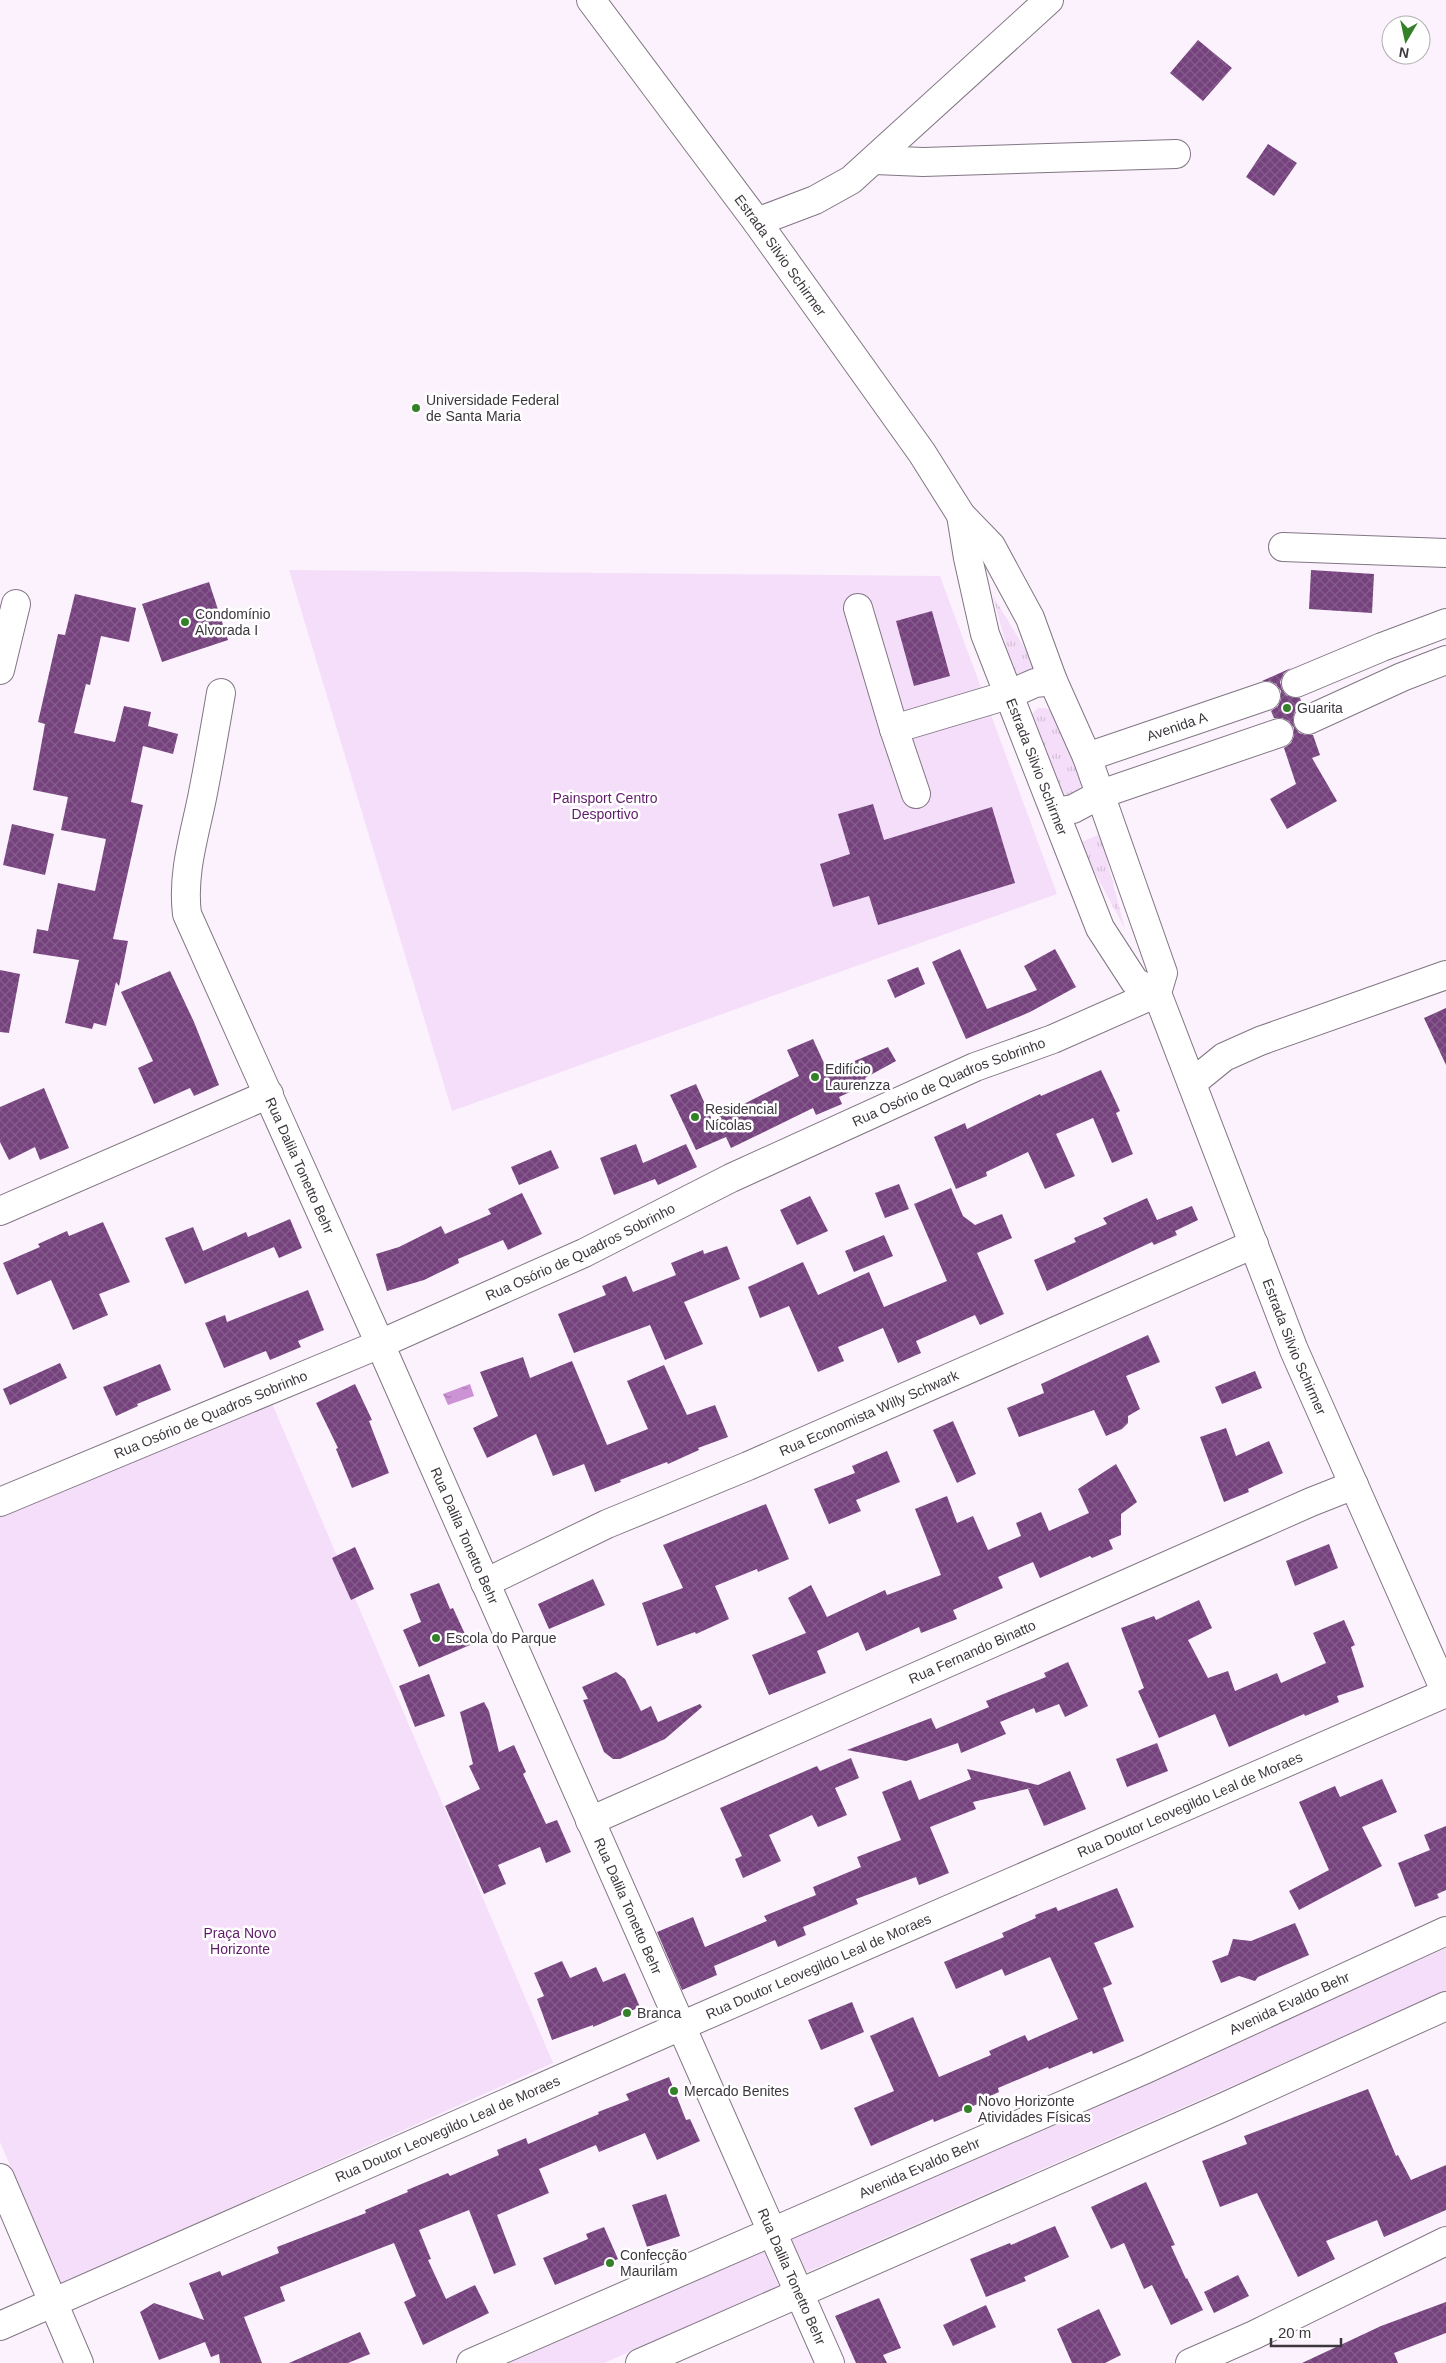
<svg xmlns="http://www.w3.org/2000/svg" width="1446" height="2363" font-family="Arial,sans-serif">
<style>
.grass{fill:url(#grass-tufts)}
.green{fill:#f5def9}
.water{fill:url(#water-ripples)}
.building{fill:url(#building-cross-hatch)}
.lines{fill:none;stroke-linecap:round;stroke-linejoin:round}
.minor-casing{stroke:#817683;stroke-width:30}
.minor{stroke:#fff;stroke-width:28}
.poi-dot{fill:#34812a;stroke:#fff;stroke-width:2}
.labels{text-anchor:middle;stroke-width:5;stroke-linejoin:round;paint-order:stroke}
.street-label{font-size:14px;fill:#3c373d;stroke:#fff}
.poi-label{font-size:14px;fill:#3c373d;stroke:#fff;text-anchor:start}
.park-label{font-size:14px;fill:#601c6b;stroke:#fff}
</style>
<defs>
<pattern id="grass-tufts" width="24" height="20" patternUnits="userSpaceOnUse" patternTransform="scale(1.25)"><rect width="24" height="20" fill="#f5def9"/><path d="M3 7l-1-3M5 7V3M7 7l1-3M15 17l-1-3M17 17v-4M19 17l1-3" fill="none" stroke="#d3bfd6"/></pattern>
<pattern id="water-ripples" width="26" height="14" patternUnits="userSpaceOnUse" patternTransform="scale(1.25)"><rect width="26" height="14" fill="#cb93d4"/><path d="M2 4q2-2 4 0t4 0M15 11q2-2 4 0t4 0" fill="none" stroke="#a679ad"/></pattern>
<pattern id="building-cross-hatch" width="8" height="8" patternUnits="userSpaceOnUse" patternTransform="scale(1.25)"><rect width="8" height="8" fill="#75427e"/><path d="M0 0l8 8M0 8l8-8" fill="none" stroke="#855c8c"/></pattern>
</defs>
<rect width="100%" height="100%" fill="#fcf2fd"/>
<path class="grass" d="M 993,596 L 1036,667 L 1014,676 Z
M 1038,708 L 1045,708 L 1053,711 L 1081,783 L 1079,791 L 1065,798 L 1058,793 L 1030,723 L 1032,714 Z
M 1100,834 L 1125,929 L 1079,843 Z"/>
<path class="green" d="M 289,570 L 940,576 L 1057,894 L 452,1111 Z
M 271,1401 L 553,2063 L 61,2284 L 0,2142 L 0,1517 Z
M 1446,1948 L 1446,1992 L 805,2273 L 789,2237 Z
M 764,2251 L 779,2286 L 604,2363 L 507,2363 Z"/>
<path class="water" d="M 470,1384 L 474,1396 L 448,1405 L 443,1394 Z"/>
<path class="building" d="M 1198,40 L 1232,68 L 1203,101 L 1170,73 Z
M 1268,144 L 1297,163 L 1274,196 L 1246,177 Z
M 1311,570 L 1374,574 L 1372,613 L 1309,609 Z
M 209,582 L 228,640 L 162,662 L 142,604 Z
M 75,594 L 136,608 L 129,642 L 101,636 L 90,685 L 86,684 L 74,733 L 115,742 L 124,706 L 151,712 L 148,726 L 178,734 L 173,754 L 143,746 L 131,802 L 143,805 L 113,939 L 128,941 L 119,986 L 116,982 L 106,1026 L 94,1023 L 92,1029 L 65,1023 L 79,960 L 33,953 L 37,929 L 48,931 L 58,883 L 95,891 L 106,839 L 61,830 L 68,797 L 33,790 L 45,724 L 38,722 L 58,634 L 65,635 Z
M 932,611 L 950,676 L 914,686 L 896,621 Z
M 1291,668 L 1284,673 L 1280,682 L 1282,689 L 1286,695 L 1294,698 L 1300,698 L 1303,705 L 1295,711 L 1293,718 L 1294,726 L 1299,733 L 1306,735 L 1313,735 L 1320,755 L 1312,758 L 1337,801 L 1287,829 L 1270,799 L 1296,784 L 1284,748 L 1291,743 L 1294,736 L 1294,728 L 1289,721 L 1282,718 L 1274,718 L 1271,711 L 1278,706 L 1281,699 L 1281,691 L 1276,684 L 1269,681 L 1262,681 Z
M 873,804 L 884,840 L 992,807 L 1015,883 L 878,925 L 869,896 L 833,907 L 820,864 L 850,854 L 838,814 Z
M 12,824 L 54,834 L 45,875 L 3,865 Z
M 960,949 L 987,1009 L 1037,990 L 1024,966 L 1055,949 L 1076,987 L 1030,1012 L 966,1039 L 932,962 Z
M 918,967 L 925,984 L 895,998 L 887,980 Z
M 0,970 L 20,974 L 9,1033 L 0,1032 Z
M 170,971 L 194,1022 L 219,1085 L 194,1096 L 190,1088 L 154,1104 L 138,1068 L 153,1061 L 121,992 Z
M 1446,1008 L 1446,1065 L 1424,1018 Z
M 813,1039 L 828,1072 L 888,1047 L 896,1061 L 865,1078 L 868,1084 L 839,1097 L 842,1104 L 816,1115 L 813,1108 L 731,1148 L 726,1137 L 696,1150 L 670,1095 L 696,1084 L 712,1120 L 799,1076 L 787,1050 Z
M 1101,1070 L 1120,1111 L 1116,1113 L 1133,1154 L 1112,1163 L 1093,1118 L 1056,1134 L 1075,1176 L 1045,1189 L 1028,1152 L 986,1172 L 987,1176 L 956,1189 L 934,1137 L 965,1123 L 967,1129 L 1040,1094 L 1041,1096 Z
M 44,1088 L 69,1148 L 40,1160 L 35,1147 L 9,1160 L 0,1142 L 0,1107 Z
M 636,1144 L 643,1163 L 686,1144 L 697,1167 L 658,1185 L 655,1179 L 614,1195 L 600,1158 Z
M 551,1150 L 559,1168 L 519,1185 L 511,1167 Z
M 899,1184 L 909,1209 L 885,1218 L 875,1193 Z
M 951,1188 L 963,1216 L 975,1225 L 1002,1214 L 1012,1238 L 977,1253 L 1004,1314 L 980,1325 L 975,1315 L 916,1341 L 921,1353 L 898,1363 L 883,1328 L 838,1347 L 844,1361 L 818,1372 L 789,1306 L 760,1318 L 748,1287 L 803,1262 L 818,1295 L 869,1272 L 884,1307 L 947,1281 L 914,1204 Z
M 522,1193 L 542,1234 L 508,1250 L 503,1240 L 458,1259 L 459,1263 L 424,1280 L 387,1291 L 376,1254 L 399,1247 L 441,1226 L 445,1234 L 491,1214 L 488,1209 Z
M 810,1196 L 828,1231 L 797,1245 L 780,1210 Z
M 1147,1198 L 1157,1220 L 1192,1206 L 1198,1220 L 1175,1231 L 1177,1235 L 1154,1245 L 1152,1242 L 1047,1291 L 1034,1260 L 1076,1242 L 1074,1238 L 1107,1224 L 1103,1218 Z
M 290,1219 L 302,1248 L 279,1258 L 274,1247 L 185,1284 L 165,1238 L 193,1227 L 203,1251 L 246,1232 L 248,1237 Z
M 103,1222 L 130,1282 L 99,1294 L 108,1315 L 73,1330 L 51,1280 L 17,1295 L 3,1263 L 40,1247 L 38,1244 L 67,1231 L 69,1236 Z
M 884,1235 L 893,1256 L 854,1272 L 845,1251 Z
M 727,1246 L 740,1279 L 684,1302 L 703,1344 L 665,1360 L 650,1325 L 574,1353 L 558,1314 L 606,1295 L 602,1286 L 626,1276 L 633,1292 L 676,1275 L 671,1263 L 703,1250 L 704,1254 Z
M 308,1290 L 324,1330 L 298,1341 L 301,1347 L 270,1360 L 266,1351 L 224,1368 L 205,1323 L 225,1315 L 227,1322 Z
M 1148,1335 L 1160,1362 L 1126,1376 L 1140,1409 L 1128,1416 L 1128,1423 L 1122,1429 L 1106,1436 L 1094,1410 L 1019,1437 L 1007,1408 L 1044,1393 L 1041,1384 Z
M 523,1357 L 530,1378 L 572,1361 L 607,1445 L 648,1429 L 627,1381 L 664,1365 L 687,1415 L 715,1405 L 728,1437 L 698,1448 L 699,1450 L 668,1464 L 667,1462 L 620,1480 L 621,1482 L 595,1492 L 584,1464 L 553,1476 L 536,1434 L 487,1458 L 473,1428 L 498,1416 L 480,1372 Z
M 60,1363 L 67,1378 L 10,1405 L 3,1389 Z
M 160,1364 L 171,1390 L 137,1404 L 138,1406 L 116,1416 L 103,1387 Z
M 1255,1371 L 1262,1388 L 1222,1404 L 1215,1387 Z
M 355,1384 L 372,1420 L 369,1421 L 389,1473 L 352,1488 L 336,1449 L 338,1448 L 316,1403 Z
M 953,1421 L 976,1474 L 957,1483 L 933,1430 Z
M 1226,1428 L 1236,1456 L 1269,1441 L 1283,1473 L 1248,1489 L 1249,1492 L 1224,1502 L 1200,1437 Z
M 887,1451 L 900,1482 L 856,1500 L 861,1511 L 829,1524 L 814,1489 L 855,1473 L 852,1466 Z
M 1116,1464 L 1137,1502 L 1121,1514 L 1121,1535 L 1109,1540 L 1113,1549 L 1092,1558 L 1090,1556 L 1040,1578 L 1033,1562 L 998,1577 L 1003,1588 L 953,1610 L 957,1619 L 921,1633 L 919,1627 L 866,1651 L 858,1632 L 817,1651 L 826,1673 L 769,1695 L 752,1655 L 806,1633 L 788,1598 L 811,1585 L 827,1617 L 885,1590 L 887,1595 L 941,1575 L 915,1509 L 947,1496 L 957,1523 L 973,1516 L 988,1550 L 1021,1536 L 1016,1523 L 1041,1512 L 1049,1531 L 1089,1513 L 1078,1489 Z
M 766,1504 L 789,1559 L 758,1572 L 757,1569 L 715,1586 L 729,1619 L 696,1634 L 695,1632 L 657,1646 L 642,1603 L 683,1588 L 663,1545 Z
M 1329,1544 L 1338,1568 L 1295,1586 L 1286,1561 Z
M 355,1547 L 374,1589 L 351,1600 L 332,1558 Z
M 593,1579 L 605,1605 L 549,1629 L 538,1604 Z
M 439,1583 L 450,1609 L 453,1608 L 470,1645 L 419,1667 L 403,1630 L 421,1622 L 410,1594 Z
M 1199,1600 L 1212,1628 L 1188,1640 L 1208,1678 L 1228,1671 L 1235,1691 L 1277,1673 L 1281,1683 L 1326,1663 L 1313,1633 L 1344,1620 L 1355,1645 L 1351,1647 L 1364,1687 L 1337,1696 L 1339,1702 L 1305,1716 L 1304,1714 L 1229,1747 L 1215,1714 L 1159,1738 L 1138,1691 L 1144,1688 L 1121,1628 L 1154,1616 L 1156,1620 Z
M 1068,1662 L 1088,1706 L 1065,1717 L 1059,1704 L 1036,1713 L 1034,1708 L 1000,1722 L 1006,1734 L 961,1753 L 958,1743 L 906,1761 L 847,1750 L 931,1718 L 936,1729 L 989,1707 L 986,1701 L 1046,1677 L 1044,1673 Z
M 616,1672 L 625,1679 L 641,1711 L 651,1706 L 658,1722 L 700,1704 L 702,1707 L 665,1739 L 620,1759 L 613,1759 L 604,1752 L 583,1700 L 588,1699 L 582,1687 Z
M 429,1674 L 445,1716 L 415,1727 L 399,1686 Z
M 484,1702 L 489,1711 L 499,1752 L 514,1745 L 526,1772 L 523,1774 L 546,1824 L 557,1820 L 571,1852 L 546,1863 L 540,1847 L 498,1865 L 506,1884 L 484,1894 L 445,1806 L 480,1789 L 469,1766 L 473,1764 L 460,1712 Z
M 1157,1743 L 1168,1771 L 1127,1787 L 1116,1759 Z
M 851,1758 L 859,1778 L 835,1788 L 847,1815 L 818,1827 L 812,1815 L 769,1835 L 781,1861 L 743,1878 L 735,1859 L 742,1856 L 720,1808 L 817,1766 L 820,1771 Z
M 967,1769 L 1038,1785 L 1070,1771 L 1086,1809 L 1044,1826 L 1028,1789 L 1031,1788 L 973,1802 L 976,1809 L 930,1827 L 949,1873 L 919,1885 L 916,1877 L 856,1899 L 858,1904 L 803,1927 L 806,1935 L 778,1947 L 775,1940 L 714,1966 L 717,1975 L 682,1990 L 657,1932 L 693,1917 L 705,1947 L 767,1921 L 764,1916 L 816,1895 L 813,1887 L 861,1867 L 857,1857 L 901,1840 L 882,1792 L 911,1780 L 919,1800 L 971,1779 Z
M 1382,1779 L 1397,1812 L 1362,1827 L 1382,1866 L 1299,1910 L 1289,1891 L 1329,1870 L 1299,1802 L 1335,1786 L 1340,1797 Z
M 1446,1826 L 1446,1890 L 1437,1894 L 1439,1898 L 1415,1907 L 1398,1863 L 1430,1850 L 1424,1835 Z
M 1117,1888 L 1134,1927 L 1094,1943 L 1112,1984 L 1103,1988 L 1124,2041 L 1093,2054 L 1092,2051 L 1049,2069 L 1048,2067 L 998,2088 L 999,2092 L 977,2102 L 978,2104 L 934,2122 L 933,2119 L 871,2146 L 854,2108 L 894,2091 L 870,2036 L 913,2017 L 939,2077 L 991,2055 L 989,2051 L 1025,2035 L 1028,2041 L 1078,2019 L 1050,1957 L 1005,1976 L 1002,1969 L 956,1989 L 944,1962 L 1004,1937 L 1002,1933 L 1036,1918 L 1035,1915 L 1056,1907 L 1058,1911 Z
M 1295,1923 L 1309,1955 L 1258,1977 L 1255,1981 L 1239,1976 L 1221,1983 L 1212,1961 L 1228,1955 L 1233,1939 L 1251,1941 Z
M 562,1961 L 570,1978 L 596,1967 L 603,1982 L 625,1973 L 640,2007 L 593,2027 L 593,2025 L 552,2040 L 537,1999 L 544,1996 L 534,1973 Z
M 852,2002 L 864,2032 L 821,2050 L 808,2020 Z
M 669,2077 L 686,2120 L 690,2119 L 700,2141 L 657,2160 L 645,2133 L 599,2152 L 596,2145 L 539,2169 L 549,2193 L 497,2215 L 516,2265 L 494,2274 L 469,2210 L 419,2230 L 431,2259 L 428,2260 L 446,2299 L 475,2285 L 489,2313 L 423,2345 L 404,2302 L 416,2296 L 394,2243 L 280,2287 L 285,2301 L 244,2317 L 262,2363 L 220,2363 L 219,2354 L 211,2357 L 205,2342 L 159,2360 L 140,2312 L 154,2303 L 204,2320 L 189,2283 L 220,2271 L 222,2276 L 279,2253 L 277,2247 L 366,2213 L 365,2210 L 408,2192 L 407,2190 L 448,2173 L 450,2176 L 499,2155 L 497,2150 L 526,2138 L 528,2144 L 599,2114 L 598,2112 L 629,2100 L 626,2094 Z
M 1368,2089 L 1396,2156 L 1398,2155 L 1411,2180 L 1446,2165 L 1446,2210 L 1384,2237 L 1377,2220 L 1326,2241 L 1335,2259 L 1298,2277 L 1257,2193 L 1220,2207 L 1202,2161 L 1247,2144 L 1244,2136 Z
M 1146,2182 L 1175,2245 L 1171,2246 L 1186,2279 L 1187,2278 L 1203,2310 L 1171,2325 L 1152,2285 L 1144,2289 L 1124,2243 L 1111,2249 L 1091,2207 Z
M 666,2194 L 680,2236 L 647,2247 L 632,2205 Z
M 1055,2226 L 1069,2257 L 1024,2277 L 1026,2281 L 986,2297 L 970,2259 L 1010,2243 L 1011,2245 Z
M 604,2227 L 618,2259 L 555,2285 L 543,2258 L 588,2239 L 586,2234 Z
M 1238,2275 L 1249,2296 L 1214,2313 L 1204,2292 Z
M 879,2298 L 901,2348 L 883,2355 L 887,2363 L 856,2363 L 835,2316 Z
M 1446,2302 L 1446,2333 L 1394,2353 L 1398,2363 L 1302,2363 L 1381,2326 Z
M 986,2305 L 996,2327 L 953,2346 L 943,2325 Z
M 1099,2309 L 1121,2355 L 1105,2363 L 1072,2363 L 1057,2329 Z
M 360,2332 L 370,2354 L 348,2363 L 289,2363 Z"/>
<g class="lines">
<defs>
<g id="minor">
<path id="s1" d="M 591,0 L 757,222 L 922,453 L 961,515 L 991,546 L 1030,618 L 1053,681 L 1087,757 L 1163,973 L 1157,993 L 1294,1350 L 1446,1693"/>
<path d="M 875,160 L 923,162 L 1176,154"/>
<path d="M 757,222 L 815,200 L 851,180 L 1049,0"/>
<path id="s2" d="M 961,515 L 968,558 L 985,634 L 1100,928 L 1135,982 L 1157,993"/>
<path d="M 1283,547 L 1446,553"/>
<path d="M 858,608 L 894,729 L 916,794"/>
<path d="M 0,670 L 16,604"/>
<path d="M 1296,683 L 1382,647 L 1446,623"/>
<path id="s3" d="M 221,693 C 215,728 209,763 202,798 C 194,837 182,874 187,914 L 380,1344 L 830,2363"/>
<path d="M 1308,720 L 1402,677 L 1446,660"/>
<path d="M 894,729 L 1008,695 L 1035,683 L 1053,681"/>
<path id="s4" d="M 1087,757 L 1266,696"/>
<path d="M 1055,812 L 1073,809 L 1101,794 L 1279,733"/>
<path d="M 1192,1083 L 1224,1057 L 1260,1041 L 1446,975"/>
<path d="M 0,1211 L 269,1094"/>
<path id="s5" d="M 0,1502 L 380,1344 L 584,1253 L 731,1178 L 975,1067 L 1053,1039 L 1157,993"/>
<path id="s6" d="M 485,1583 L 607,1524 L 748,1466 L 1254,1244"/>
<path id="s7" d="M 590,1821 L 1311,1502 L 1354,1485"/>
<path d="M 0,2178 L 79,2363"/>
<path id="s8" d="M 0,2326 L 681,2026 L 1446,1693"/>
<path id="s9" d="M 471,2363 L 1146,2069 L 1446,1931"/>
<path d="M 640,2363 L 1226,2106 L 1446,2006"/>
<path d="M 1190,2363 L 1254,2335 L 1446,2241"/>
</g>
</defs>
<use href="#minor" class="minor-casing"/>
<use href="#minor" class="minor"/>
</g>
<g class="poi-dot">
<circle cx="416" cy="408" r="5"/>
<circle cx="185" cy="622" r="5"/>
<circle cx="1287" cy="708" r="5"/>
<circle cx="815" cy="1077" r="5"/>
<circle cx="695" cy="1117" r="5"/>
<circle cx="436" cy="1638" r="5"/>
<circle cx="627" cy="2013" r="5"/>
<circle cx="674" cy="2091" r="5"/>
<circle cx="968" cy="2109" r="5"/>
<circle cx="610" cy="2263" r="5"/>
</g>
<g class="labels">
<g class="street-label">
<text dy="5" stroke="none"><textPath href="#s1" startOffset="318">Estrada Silvio Schirmer</textPath></text>
<text dy="5" stroke="none"><textPath href="#s4" startOffset="95">Avenida A</textPath></text>
<text dy="5" stroke="none"><textPath href="#s2" startOffset="264">Estrada Silvio Schirmer</textPath></text>
<text dy="5" stroke="none"><textPath href="#s5" startOffset="1038">Rua Osório de Quadros Sobrinho</textPath></text>
<text dy="5" stroke="none"><textPath href="#s3" startOffset="500">Rua Dalila Tonetto Behr</textPath></text>
<text dy="5" stroke="none"><textPath href="#s5" startOffset="632">Rua Osório de Quadros Sobrinho</textPath></text>
<text dy="5" stroke="none"><textPath href="#s1" startOffset="1539">Estrada Silvio Schirmer</textPath></text>
<text dy="5" stroke="none"><textPath href="#s6" startOffset="420">Rua Economista Willy Schwark</textPath></text>
<text dy="5" stroke="none"><textPath href="#s5" startOffset="228">Rua Osório de Quadros Sobrinho</textPath></text>
<text dy="5" stroke="none"><textPath href="#s3" startOffset="905">Rua Dalila Tonetto Behr</textPath></text>
<text dy="5" stroke="none"><textPath href="#s7" startOffset="418">Rua Fernando Binatto</textPath></text>
<text dy="5" stroke="none"><textPath href="#s8" startOffset="1299">Rua Doutor Leovegildo Leal de Moraes</textPath></text>
<text dy="5" stroke="none"><textPath href="#s3" startOffset="1310">Rua Dalila Tonetto Behr</textPath></text>
<text dy="5" stroke="none"><textPath href="#s8" startOffset="894">Rua Doutor Leovegildo Leal de Moraes</textPath></text>
<text dy="5" stroke="none"><textPath href="#s9" startOffset="894">Avenida Evaldo Behr</textPath></text>
<text dy="5" stroke="none"><textPath href="#s8" startOffset="489">Rua Doutor Leovegildo Leal de Moraes</textPath></text>
<text dy="5" stroke="none"><textPath href="#s9" startOffset="489">Avenida Evaldo Behr</textPath></text>
<text dy="5" stroke="none"><textPath href="#s3" startOffset="1715">Rua Dalila Tonetto Behr</textPath></text>
</g>
<g class="poi-label">
<text x="426" y="405">Universidade Federal<tspan x="426" dy="16">de Santa Maria</tspan></text>
<text x="195" y="619">Condomínio<tspan x="195" dy="16">Alvorada I</tspan></text>
<text x="1297" y="713">Guarita</text>
<text x="825" y="1074">Edifício<tspan x="825" dy="16">Laurenzza</tspan></text>
<text x="705" y="1114">Residencial<tspan x="705" dy="16">Nícolas</tspan></text>
<text x="446" y="1643">Escola do Parque</text>
<text x="637" y="2018">Branca</text>
<text x="684" y="2096">Mercado Benites</text>
<text x="978" y="2106">Novo Horizonte<tspan x="978" dy="16">Atividades Físicas</tspan></text>
<text x="620" y="2260">Confecção<tspan x="620" dy="16">Maurilam</tspan></text>
</g>
<g class="park-label">
<text x="605" y="803">Painsport Centro<tspan x="605" dy="16">Desportivo</tspan></text>
<text x="240" y="1938">Praça Novo<tspan x="240" dy="16">Horizonte</tspan></text>
</g>
</g>
<g transform="translate(1406 40) rotate(189)"><circle r="24" fill="#ffffff" stroke="#b1afb1"/>
<path d="M0-4L9 19L0 12L-9 19Z" fill="#34812a"/>
<text y="-8" font-size="14" font-weight="bold" text-anchor="middle" fill="#3c373d">N</text>
</g>
<path d="M1271 2338v8h70v-8" fill="none" stroke="#3c373d" stroke-width="2.5"/>
<text x="1278" y="2338" font-size="15" fill="#3c373d" stroke="#ffffff" stroke-width="4" paint-order="stroke">20 m</text>
</svg>
